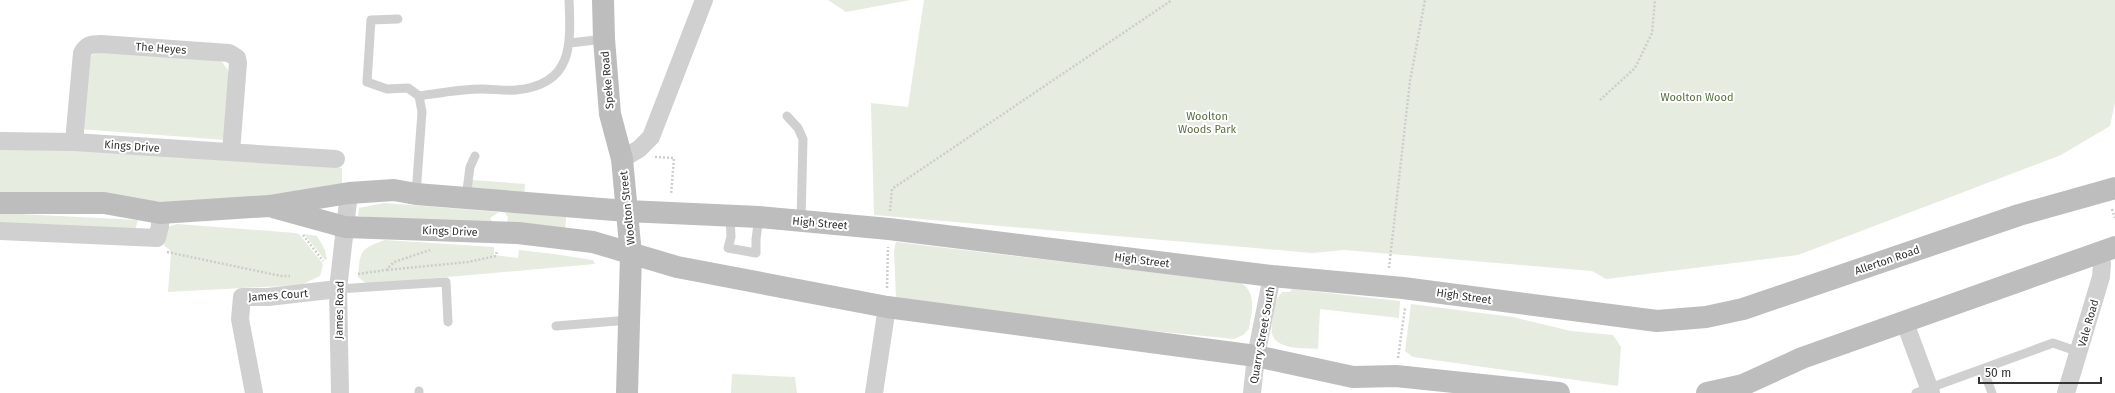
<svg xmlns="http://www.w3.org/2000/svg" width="2115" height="393" font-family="'Fira Sans',sans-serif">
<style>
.green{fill:#e6ecdf}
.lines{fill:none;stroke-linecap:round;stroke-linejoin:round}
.path{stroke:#cdcdcd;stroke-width:2.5;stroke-dasharray:2 2;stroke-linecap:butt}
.lane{stroke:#d0d0d0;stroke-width:9}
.street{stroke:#d0d0d0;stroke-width:18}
.secondary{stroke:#bdbdbd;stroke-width:22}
.labels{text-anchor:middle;stroke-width:4;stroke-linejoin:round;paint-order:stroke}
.street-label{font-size:11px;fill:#333;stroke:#fff}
.park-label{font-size:11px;fill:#56703f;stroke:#fff}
</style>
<rect width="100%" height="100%" fill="#fff"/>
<path class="green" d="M 828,0 L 910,0 L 846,12 Z
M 924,0 L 2115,0 L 2115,103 L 2110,126 L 2061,155 L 1798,255 L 1606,279 L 1592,271 L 1344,250 L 1312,253 L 874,215 L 871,103 L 908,107 Z
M 97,51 L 218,60 L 223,63 L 230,73 L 226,140 L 79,129 L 88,59 Z
M 0,146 L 139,152 L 342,168 L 342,187 L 235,199 L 164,202 L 0,193 Z
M 472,180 L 525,184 L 524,197 L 472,190 Z
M 384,203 L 499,212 L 490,218 L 494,225 L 498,227 L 358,216 L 359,208 Z
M 504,212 L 566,217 L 565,233 L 507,223 L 508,217 Z
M 0,213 L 138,220 L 135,230 L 0,224 Z
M 177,224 L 296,233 L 299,234 L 323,264 L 320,276 L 301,285 L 168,292 L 171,253 L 169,249 L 164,246 L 167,227 Z
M 304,234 L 317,236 L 325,250 L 327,259 L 325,260 Z
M 385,240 L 494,247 L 494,255 L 518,258 L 519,250 L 554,254 L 593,260 L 595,264 L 367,284 L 358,277 C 360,250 360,249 385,240 Z
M 896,242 L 1241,283 C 1258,294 1251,312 1249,329 L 1243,335 L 1234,339 L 1074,323 L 896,299 L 894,251 Z
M 1292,289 L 1400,301 L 1399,318 L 1320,309 L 1318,349 C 1304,348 1277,350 1272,334 C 1271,329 1272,323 1273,318 C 1274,307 1275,300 1282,292 L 1290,292 Z
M 1411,304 L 1513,317 L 1571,331 L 1613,335 L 1621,347 L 1618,386 L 1413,357 L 1405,351 Z
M 732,374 L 795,377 L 797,393 L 731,393 Z"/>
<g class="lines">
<path class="path" d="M 1600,100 L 1635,68 L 1652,33 L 1655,0
M 655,157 L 674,158 L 671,195
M 2112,209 L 2115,218
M 890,211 L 892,189 L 1172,0
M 303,235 L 323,261
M 167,252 L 281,276 L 290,276
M 1389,268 L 1410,81 L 1425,0
M 387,270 L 468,262 L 496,256 L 497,250
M 358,274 L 386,270 L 394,262 L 430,250
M 887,288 L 888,247
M 1398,358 L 1405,308"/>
<path class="lane" d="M 398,19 L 371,20 L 367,82 L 387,89 L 408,88 L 419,96 L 422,112 L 416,194
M 570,43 L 604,39
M 419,96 C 440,93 461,89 482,89 C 493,89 505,91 516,90 C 573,85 571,45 569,0
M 787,116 L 798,128 L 803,139 L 801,222
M 466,198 L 470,167 L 475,156
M 730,215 L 731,237 L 728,248 L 756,253 L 756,239 L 759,217
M 338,289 L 446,282 L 448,322
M 556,326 L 629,320
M 1983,369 L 1992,393
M 419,391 L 419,393
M 1916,393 L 2053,343 L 2079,352"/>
<path class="street" d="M 0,141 L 74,142 L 336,159
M 74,142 L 82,53 C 87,44 92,44 101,44 L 229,53 L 237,58 L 238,63 L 231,152
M 622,159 L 639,149 L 651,137 L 704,0
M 0,231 L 157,238 L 160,226 L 160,213
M 1905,323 L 1931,393
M 254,393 L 240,319 L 242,297 L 268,297 L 338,289
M 340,393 L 338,289 L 349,193
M 874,393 L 887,307
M 1252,393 L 1256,356 L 1272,276
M 2066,393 L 2101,277 L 2102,264 L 2100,252"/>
<path class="secondary" d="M 603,0 L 604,39 L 610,114 L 622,159 L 631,255 L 627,393
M 0,203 L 104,203 L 160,213 L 269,206 L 349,193 L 394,190 L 416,194 L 627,211 L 759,217 L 889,229 L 1272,276 L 1403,288 L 1657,321 L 1706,317 L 1743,309 L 2019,215 L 2115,188
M 276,208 L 345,227 L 518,233 L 593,242 L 677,267 L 887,307 L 1256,356 L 1353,377 L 1396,376 L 1559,393
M 1707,393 L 1743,385 L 1802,358 L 2115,247"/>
</g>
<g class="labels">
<g class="street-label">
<text transform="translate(161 48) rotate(4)" y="4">The Heyes</text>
<text transform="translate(607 80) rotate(-95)" y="4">Speke Road</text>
<text transform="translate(132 146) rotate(4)" y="4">Kings Drive</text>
<text transform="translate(627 208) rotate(-96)" y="4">Woolton Street</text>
<text transform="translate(820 223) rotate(5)" y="4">High Street</text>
<text transform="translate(450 231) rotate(2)" y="4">Kings Drive</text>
<text transform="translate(1142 260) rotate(7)" y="4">High Street</text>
<text transform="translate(1887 260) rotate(-19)" y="4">Allerton Road</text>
<text transform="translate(278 295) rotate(-4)" y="4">James Court</text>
<text transform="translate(1464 296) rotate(8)" y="4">High Street</text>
<text transform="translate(339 310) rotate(-89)" y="4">James Road</text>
<text transform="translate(2088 323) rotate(-74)" y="4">Vale Road</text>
<text transform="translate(1262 335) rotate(-80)" y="4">Quarry Street South</text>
</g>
<g class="park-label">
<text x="1697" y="101">Woolton Wood</text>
<text x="1207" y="120">Woolton<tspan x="1207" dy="13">Woods Park</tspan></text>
</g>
</g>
<path d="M1979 377v6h122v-6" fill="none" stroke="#333333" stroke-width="2"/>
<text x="1985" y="377" font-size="12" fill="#333333" stroke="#ffffff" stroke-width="3" paint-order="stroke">50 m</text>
</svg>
